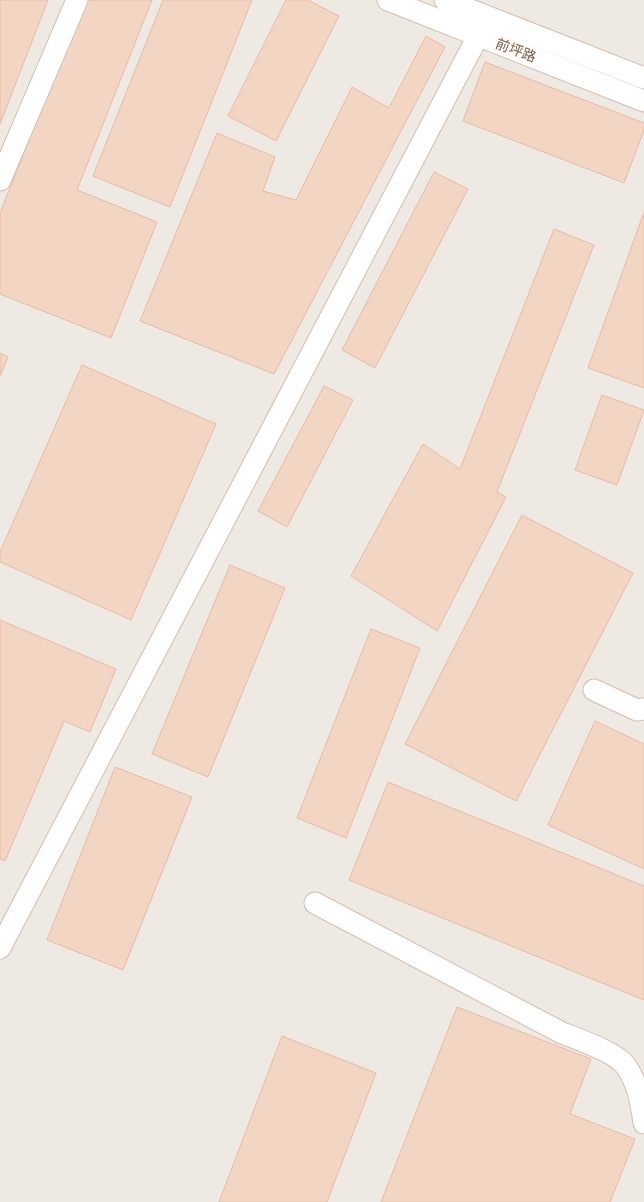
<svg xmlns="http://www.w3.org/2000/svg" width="644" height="1202" font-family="'Space Grotesk','Noto Sans SC',sans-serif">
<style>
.industrial{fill:#efe9e4}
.building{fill:#f3d5c3;stroke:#e6bba3}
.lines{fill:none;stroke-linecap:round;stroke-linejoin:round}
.minor-casing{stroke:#d1beb0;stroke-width:23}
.minor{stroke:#fff;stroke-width:21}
.labels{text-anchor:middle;stroke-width:3.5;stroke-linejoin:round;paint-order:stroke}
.street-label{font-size:14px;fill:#7a5c4d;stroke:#fffaf3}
</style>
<rect width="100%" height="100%" fill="#fdf6ec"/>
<path class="industrial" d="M 0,0 L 644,0 L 644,1202 L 0,1202 Z"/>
<path class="building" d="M 0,0 L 48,0 L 0,124 Z
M 85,0 L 152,0 L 77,190 L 157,222 L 111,338 L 0,294 L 0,213 Z
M 163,0 L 252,0 L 170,207 L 93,176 Z
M 286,0 L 308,0 L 339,16 L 276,141 L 228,116 Z
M 426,36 L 445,47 L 274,374 L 140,321 L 217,133 L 275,157 L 263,191 L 296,200 L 352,87 L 389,108 Z
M 485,62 L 644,123 L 644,130 L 624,183 L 463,121 Z
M 434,172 L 468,189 L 375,368 L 342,350 Z
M 644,212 L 644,388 L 588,368 Z
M 554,229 L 594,245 L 497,492 L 506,497 L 437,631 L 351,576 L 423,444 L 460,469 Z
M 0,353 L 8,357 L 0,376 Z
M 82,365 L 216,424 L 131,620 L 0,562 L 0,552 Z
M 324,386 L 353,400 L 287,527 L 258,511 Z
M 602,395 L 644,410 L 617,485 L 575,470 Z
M 522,515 L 633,573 L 516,801 L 405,744 Z
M 230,565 L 285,588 L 208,777 L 152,754 Z
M 0,620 L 116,669 L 90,732 L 64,721 L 5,861 L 0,859 Z
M 371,629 L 420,648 L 346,838 L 297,818 Z
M 595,721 L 644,744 L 644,869 L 548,825 Z
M 115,767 L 192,797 L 123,970 L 47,940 Z
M 388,782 L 644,886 L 644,1000 L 349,880 Z
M 457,1007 L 591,1059 L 570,1114 L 635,1139 L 610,1202 L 381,1202 Z
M 282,1036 L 376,1073 L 327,1202 L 219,1202 Z"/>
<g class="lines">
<defs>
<path id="minor" d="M 388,0 L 644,101
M 445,0 L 644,78
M 0,180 L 77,0
M 594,690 L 637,710 L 644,709
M 315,903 L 562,1033 C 578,1039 615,1052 625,1065 C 638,1082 641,1102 644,1123
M 0,948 L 478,36"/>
</defs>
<use href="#minor" class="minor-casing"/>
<use href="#minor" class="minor"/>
</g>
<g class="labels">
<g class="street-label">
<text transform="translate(516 50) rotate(21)" y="5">前坪路</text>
</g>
</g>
</svg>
